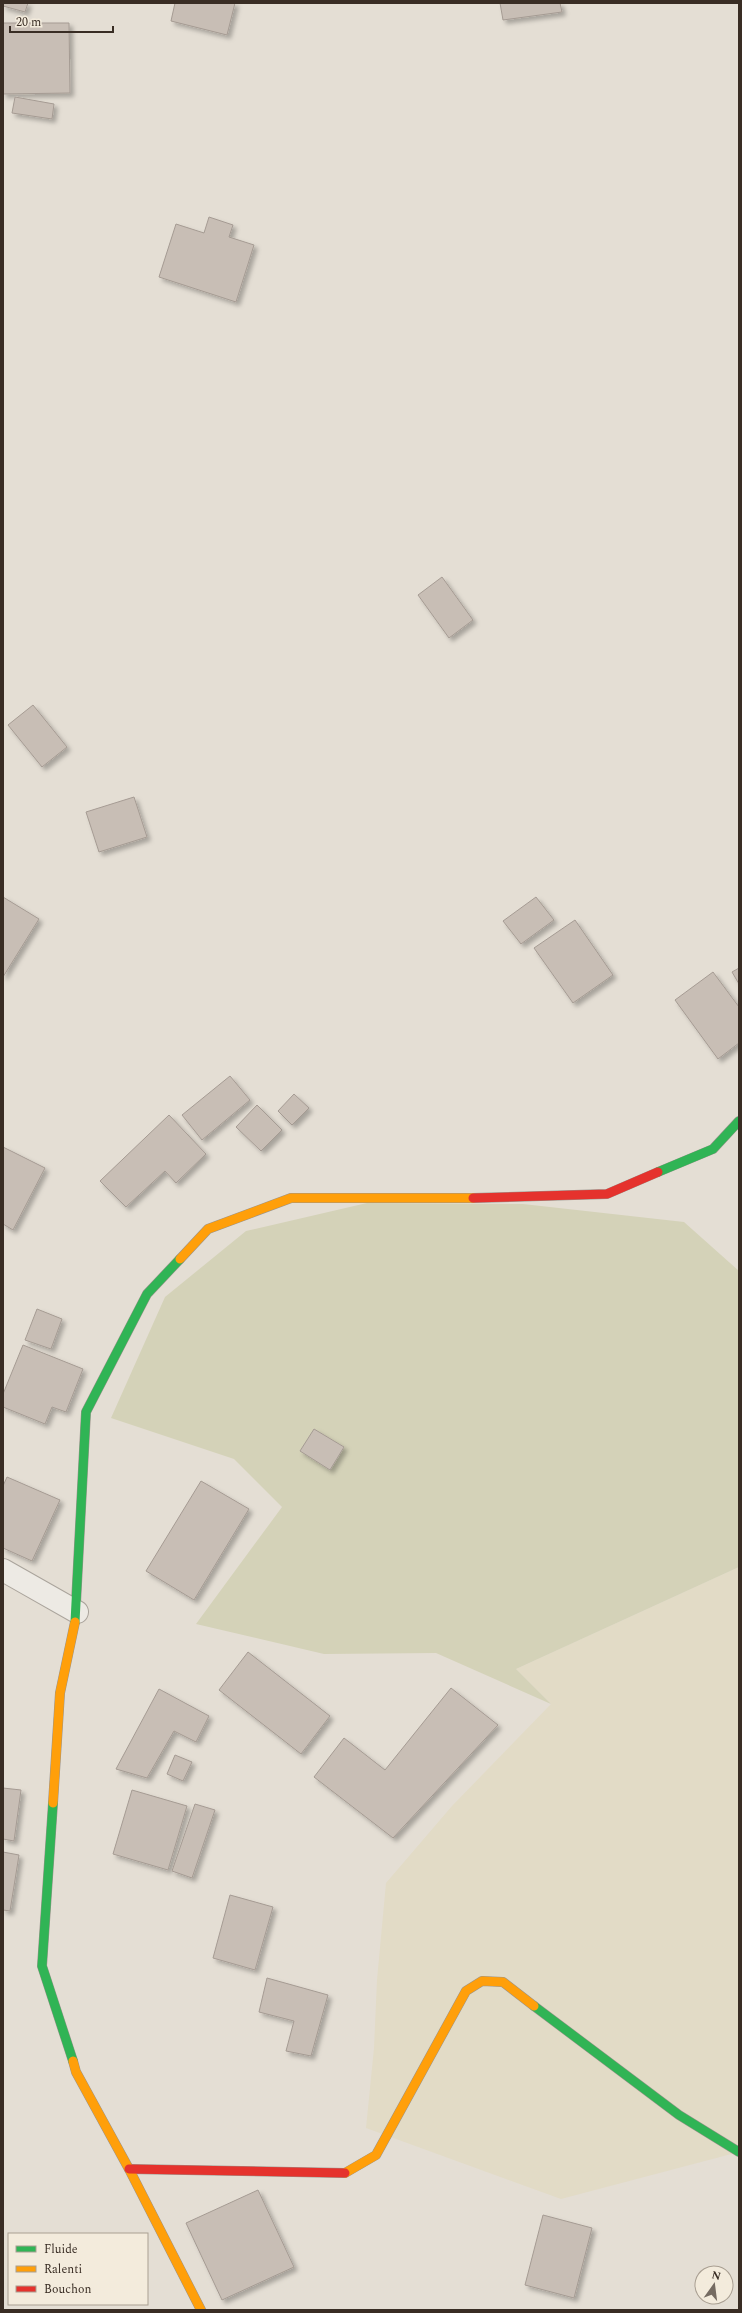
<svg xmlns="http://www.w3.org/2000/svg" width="742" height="2313" font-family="Spectral,serif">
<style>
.farmland{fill:#e2dbc6}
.green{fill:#d4d2b8}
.building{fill:#c8beb5;stroke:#a59b93;filter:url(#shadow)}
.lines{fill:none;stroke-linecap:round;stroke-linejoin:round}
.street-casing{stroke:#aaa49c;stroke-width:24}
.fast-casing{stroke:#9a938c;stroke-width:10}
.slow-casing{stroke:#9a938c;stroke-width:10}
.jam-casing{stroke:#9a938c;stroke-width:10}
.street{stroke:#edeae4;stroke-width:22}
.fast{stroke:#30b455;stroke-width:9}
.slow{stroke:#ff9f0a;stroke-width:9}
.jam{stroke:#e5322d;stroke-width:9}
</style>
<defs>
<filter id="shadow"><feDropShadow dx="3.5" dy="3.5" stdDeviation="2" flood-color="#0004"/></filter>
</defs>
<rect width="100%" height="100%" fill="#e4ded4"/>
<path class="farmland" d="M 739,1567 L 739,2152 L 561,2199 L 366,2128 L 374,2048 L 377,1980 L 386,1883 L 452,1806 L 551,1704 L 516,1669 Z"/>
<path class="green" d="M 367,1203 L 523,1204 L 684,1222 L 739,1271 L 739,1567 L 516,1669 L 551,1704 L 436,1653 L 324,1654 L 196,1624 L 282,1507 L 234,1459 L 111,1418 L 165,1297 L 246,1231 Z"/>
<path class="building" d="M 3,3 L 28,3 L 25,12 L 3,6 Z
M 175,3 L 235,3 L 227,35 L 171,21 Z
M 500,3 L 560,3 L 562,12 L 503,20 Z
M 3,23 L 69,23 L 70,93 L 3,94 Z
M 15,97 L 54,104 L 52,119 L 12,113 Z
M 209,217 L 233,225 L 229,237 L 254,245 L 236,302 L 159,277 L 176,224 L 204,233 Z
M 442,577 L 473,620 L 449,638 L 418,595 Z
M 33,705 L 67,747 L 42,767 L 8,725 Z
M 134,797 L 147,837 L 99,852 L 86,812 Z
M 3,897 L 39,919 L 3,977 Z
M 536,897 L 554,920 L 521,944 L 503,921 Z
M 575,920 L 613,975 L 573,1003 L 534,948 Z
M 739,968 L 739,984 L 732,972 Z
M 713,972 L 739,1007 L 739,1043 L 718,1059 L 675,1000 Z
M 230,1076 L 250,1100 L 202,1140 L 182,1115 Z
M 294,1094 L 309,1108 L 292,1125 L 278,1111 Z
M 257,1105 L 282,1130 L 261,1151 L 236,1127 Z
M 169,1115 L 206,1154 L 176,1183 L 165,1171 L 126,1207 L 100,1181 Z
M 3,1147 L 45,1168 L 13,1230 L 3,1224 Z
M 37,1309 L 62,1319 L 51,1349 L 25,1340 Z
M 23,1345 L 83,1369 L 66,1412 L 52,1407 L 45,1424 L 3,1407 L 3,1394 Z
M 314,1429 L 344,1447 L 330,1470 L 300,1451 Z
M 7,1477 L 60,1500 L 32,1561 L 3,1548 L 3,1486 Z
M 201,1481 L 249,1509 L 194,1600 L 146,1571 Z
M 248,1652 L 330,1716 L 301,1754 L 219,1690 Z
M 451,1688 L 498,1725 L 393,1838 L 314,1777 L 344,1738 L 385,1770 Z
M 159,1689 L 209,1716 L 196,1742 L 174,1731 L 147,1778 L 116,1769 Z
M 175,1755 L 192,1762 L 183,1781 L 167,1774 Z
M 3,1788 L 21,1790 L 14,1841 L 3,1839 Z
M 132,1790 L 187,1806 L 168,1870 L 113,1854 Z
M 195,1804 L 215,1810 L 192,1878 L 172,1871 Z
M 3,1852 L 19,1855 L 10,1911 L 3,1910 Z
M 230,1895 L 273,1907 L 255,1970 L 213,1958 Z
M 267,1978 L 328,1995 L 311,2056 L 286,2051 L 294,2021 L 259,2012 Z
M 258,2190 L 294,2267 L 222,2300 L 186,2223 Z
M 543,2215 L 592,2228 L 574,2298 L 525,2285 Z"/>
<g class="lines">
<defs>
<path id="street" d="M 3,1570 L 77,1612"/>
<path id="fast" d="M 658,1172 L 713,1149 L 739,1121
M 75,1622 L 86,1412 L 147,1294 L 180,1259
M 53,1803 L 42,1966 L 73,2061
M 534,2006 L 679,2115 L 739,2152"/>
<path id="slow" d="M 180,1259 L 208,1229 L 291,1198 L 473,1198
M 53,1803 L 60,1693 L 75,1622
M 73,2061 L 76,2072 L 129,2169 L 201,2310
M 345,2173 L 376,2155 L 466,1991 L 482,1981 L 503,1982 L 534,2006"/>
<path id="jam" d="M 473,1198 L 607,1194 L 658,1172
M 129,2169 L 345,2173"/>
</defs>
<use href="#street" class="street-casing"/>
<use href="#fast" class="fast-casing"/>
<use href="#slow" class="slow-casing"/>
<use href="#jam" class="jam-casing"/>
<use href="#street" class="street"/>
<use href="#fast" class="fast"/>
<use href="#slow" class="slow"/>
<use href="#jam" class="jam"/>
</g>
<rect width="742" height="2313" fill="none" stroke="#392d24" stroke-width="8"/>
<rect x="8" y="2233" width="140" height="72" fill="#f3ebdc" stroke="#a99f92"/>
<rect x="16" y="2246" width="20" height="6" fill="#30b455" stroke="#a99f92"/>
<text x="44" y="2253" font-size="12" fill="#392d24">Fluide</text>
<rect x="16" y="2266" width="20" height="6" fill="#ff9f0a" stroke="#a99f92"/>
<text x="44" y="2273" font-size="12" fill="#392d24">Ralenti</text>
<rect x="16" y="2286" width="20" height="6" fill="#e5322d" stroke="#a99f92"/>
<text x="44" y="2293" font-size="12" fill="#392d24">Bouchon</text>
<g transform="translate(714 2285) rotate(14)"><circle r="19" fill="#f3ebdc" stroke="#a99f92"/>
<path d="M0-3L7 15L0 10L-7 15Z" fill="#756b62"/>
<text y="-6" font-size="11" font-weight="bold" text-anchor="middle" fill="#392d24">N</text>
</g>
<path d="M10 26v6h103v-6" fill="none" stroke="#392d24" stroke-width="2"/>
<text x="16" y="26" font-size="12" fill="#392d24" stroke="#f3ebdc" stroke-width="3" paint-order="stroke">20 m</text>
</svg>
